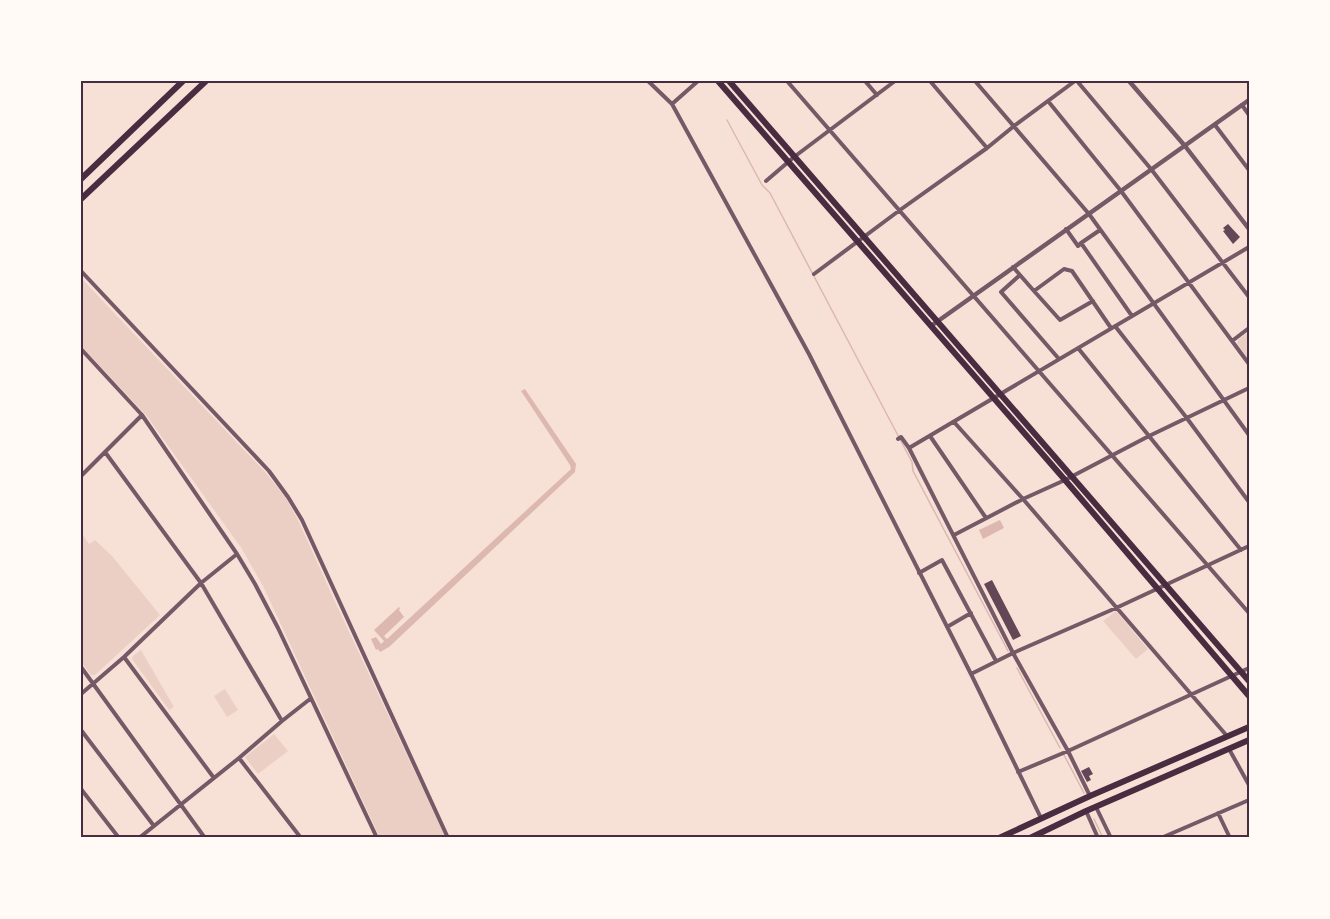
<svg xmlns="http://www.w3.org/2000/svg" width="1330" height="919" font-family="Karla,sans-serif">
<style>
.green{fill:#ebcfc5}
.water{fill:#dcb8b0}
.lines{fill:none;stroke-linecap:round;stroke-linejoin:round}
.stream{stroke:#dcb8b0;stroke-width:1.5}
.building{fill:#644757}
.minor{stroke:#755966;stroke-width:4}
.tertiary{stroke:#755966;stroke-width:4.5}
.primary{stroke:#4a2c40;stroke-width:6}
.trunk{stroke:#4a2c40;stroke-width:6}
.neatline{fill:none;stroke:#4a2c40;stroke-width:2}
</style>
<rect width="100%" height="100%" fill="#f7e1d7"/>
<path class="green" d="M 81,278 L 266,473 L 286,498 L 298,520 L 337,606 L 446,838 L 380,838 L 263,586 L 242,549 L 146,415 L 81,346 Z
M 1249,331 L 1249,360 L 1237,343 L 1238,340 Z
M 81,532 L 89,544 L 95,540 L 112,556 L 160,615 L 95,675 L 91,675 L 81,662 Z
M 1116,611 L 1148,649 L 1136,659 L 1103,621 Z
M 141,650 L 174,707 L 169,710 L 132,659 L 133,656 Z
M 225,689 L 238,710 L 227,717 L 214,696 Z
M 274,734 L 288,751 L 258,774 L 245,757 Z"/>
<path class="water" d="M 525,389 L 576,464 L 575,472 L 389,647 L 380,652 L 378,649 L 376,650 L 371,639 L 376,637 L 381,644 L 384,641 L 374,630 L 399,607 L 400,608 L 399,610 L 404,617 L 384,636 L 387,639 L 571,469 L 570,465 L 521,391 Z
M 1000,520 L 1004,528 L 983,539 L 979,530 Z"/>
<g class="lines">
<path class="stream" d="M 727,120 L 762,185 L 770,193 L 912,462 L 913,471 L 1008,651
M 1017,668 L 1060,748
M 1064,755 L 1084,793
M 1094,819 L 1103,838"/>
</g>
<path class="building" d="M 1228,224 L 1240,237 L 1233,244 L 1223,231 L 1225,230 L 1223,228 Z
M 992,580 L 1021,636 L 1013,640 L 984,584 Z
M 1089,767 L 1093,774 L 1089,776 L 1091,780 L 1087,782 L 1081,771 Z"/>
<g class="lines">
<path class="minor" d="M 648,81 L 672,104 L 809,354 L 971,674 L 1041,818
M 787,81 L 1249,613
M 865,81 L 877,95
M 930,81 L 987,148
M 975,81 L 1089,214 L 1249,435
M 1077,81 L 1151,169 L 1249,297
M 1048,101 L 1121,191 L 1249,364
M 672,104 L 698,81
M 1242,105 L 1249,115
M 1215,125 L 1249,170
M 766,181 L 794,157 L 895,81
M 1066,229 L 1078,246 L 1081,243 L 1132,316
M 1081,243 L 1100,230
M 1013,267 L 1034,291 L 1064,269 L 1072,271 L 1111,328
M 81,271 L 269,471 L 288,497 L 302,520 L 448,838
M 814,274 L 900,210 L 987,148 L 1014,126 L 1075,81
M 1020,275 L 1001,292 L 1059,359
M 1034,291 L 1060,320 L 1093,301
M 1115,326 L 1186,417 L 1249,502
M 1232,341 L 1249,328
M 1078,348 L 1241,550
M 81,349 L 142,415 L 237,554 L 255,584 L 278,628 L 377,838
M 954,422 L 1023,499 L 1227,736
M 930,436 L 986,518
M 898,439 L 901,437 L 909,448 L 1013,653 L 1068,751 L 1090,796
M 909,448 L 1249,247
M 105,452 L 201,583 L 282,721
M 81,476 L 142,415
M 954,535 L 1023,499 L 1065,480 L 1149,436 L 1249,388
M 919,573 L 942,560 L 996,661
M 947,627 L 971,613
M 124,657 L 214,778
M 81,667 L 205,838
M 971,674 L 1013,653 L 1116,608 L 1249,546
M 81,694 L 124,657 L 201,583 L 237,554
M 81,730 L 154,826
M 1229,749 L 1249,785
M 239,758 L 301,838
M 1018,772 L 1068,751 L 1249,668
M 81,789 L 119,838
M 1096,807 L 1111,838
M 1086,811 L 1098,838
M 1218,813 L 1230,838
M 139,838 L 239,758 L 282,721 L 310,699
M 1161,838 L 1249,800"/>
<path class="tertiary" d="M 1129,81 L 1185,146 L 1249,229
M 931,326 L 1249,100"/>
<path class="primary" d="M 718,81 L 1065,480 L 1249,696
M 729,81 L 1249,681"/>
<path class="trunk" d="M 81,179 L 183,81
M 81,199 L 206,81
M 999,838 L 1090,796 L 1249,727
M 1030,838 L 1086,811 L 1249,740"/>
</g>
<rect width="1330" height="919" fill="none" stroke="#fffaf5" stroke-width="165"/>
<rect x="82" y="82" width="1166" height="754" class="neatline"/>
</svg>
